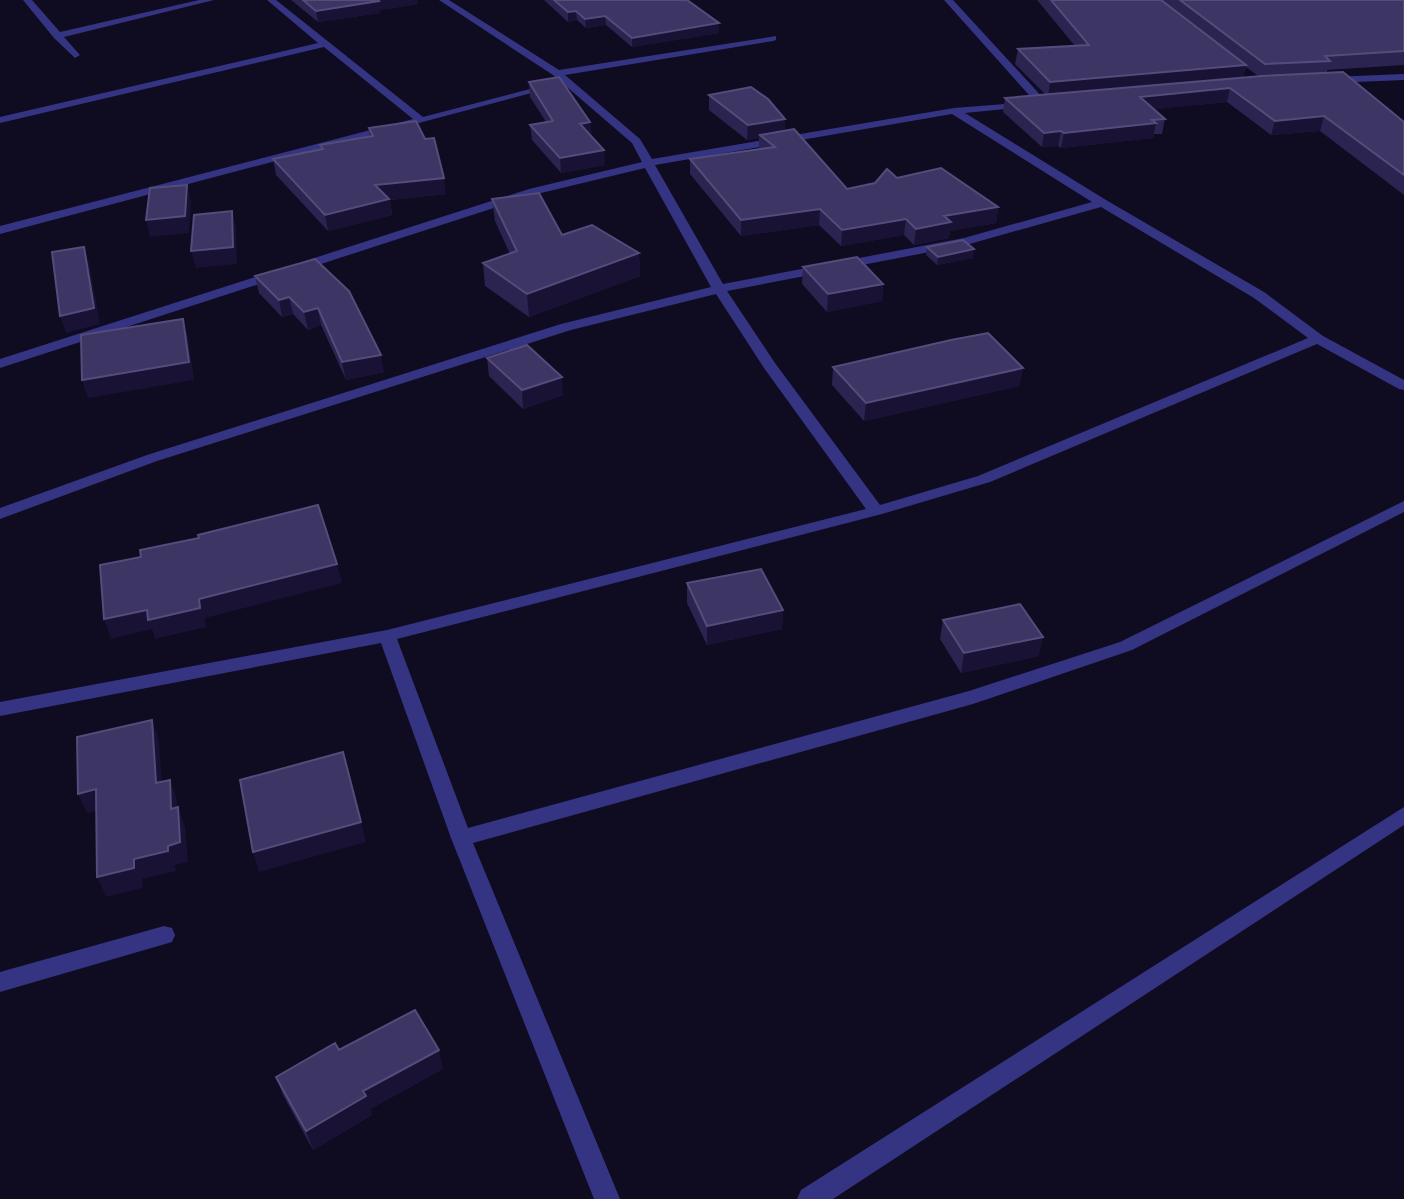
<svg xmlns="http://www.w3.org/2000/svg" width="1404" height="1199" font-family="Helvetica,sans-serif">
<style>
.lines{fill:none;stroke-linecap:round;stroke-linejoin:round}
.minor{fill:#353482;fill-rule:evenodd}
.wall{fill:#2b2350;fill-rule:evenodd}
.shaded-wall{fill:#191235}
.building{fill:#3d3563;stroke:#544c7b;stroke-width:2}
</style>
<rect width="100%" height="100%" fill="#0f0b21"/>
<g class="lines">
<path class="minor" d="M 23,0 L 32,0 L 60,32 L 199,0 L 214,0 L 64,37 L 80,55 L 75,58 L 54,38 Z
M 267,0 L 276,0 L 423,117 L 553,83 L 558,86 L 0,234 L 0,226 L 413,119 L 324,47 L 0,123 L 0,117 L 318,43 Z
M 439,0 L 449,0 L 559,70 L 776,36 L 776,40 L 773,41 L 565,75 L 640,139 L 652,159 L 954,108 L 1031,102 L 1032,104 L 1027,107 L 965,113 L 1106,200 L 1264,292 L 1323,336 L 1404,380 L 1404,390 L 1399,389 L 1317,344 L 990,482 L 882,514 L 397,639 L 468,828 L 969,691 L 1120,642 L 1404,501 L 1404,512 L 1132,650 L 973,704 L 473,843 L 620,1199 L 594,1199 L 451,838 L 381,643 L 0,716 L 0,702 L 387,630 L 866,509 L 764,368 L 716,294 L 571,330 L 157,461 L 0,519 L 0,508 L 147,455 L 561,324 L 711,287 L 645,168 L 537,194 L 0,368 L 0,359 L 529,189 L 642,162 L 632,143 L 553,75 ZM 952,114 L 1092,202 L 964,238 L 723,284 L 655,165 ZM 1101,207 L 1254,298 L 1308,338 L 978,476 L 880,505 L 775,363 L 727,291 L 966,245 Z
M 944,0 L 953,0 L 1045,100 L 1045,104 L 1037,104 Z
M 1404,74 L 1404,80 L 1331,83 L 1326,80 L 1331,77 Z
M 1404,807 L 1404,825 L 833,1199 L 797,1199 L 801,1190 Z
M 164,926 L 172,928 L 175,935 L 172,942 L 0,992 L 0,972 Z"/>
</g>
<path class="wall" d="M 291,0 L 417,0 L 418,4 L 380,10 L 380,13 L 318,22 Z
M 544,0 L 687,0 L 719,33 L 632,47 L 606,25 L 586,28 L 577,20 L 568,22 Z
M 1037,0 L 1404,0 L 1404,65 L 1327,70 L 1327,73 L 1404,122 L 1404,195 L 1320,131 L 1271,135 L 1227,102 L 1154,109 L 1165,119 L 1162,134 L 1154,134 L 1153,138 L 1061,148 L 1058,146 L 1042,147 L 1003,112 L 1005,98 L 1045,94 L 1015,64 L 1018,49 L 1075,46 ZM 1246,67 L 1258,76 L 1243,77 Z
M 529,82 L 590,122 L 591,135 L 605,165 L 561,173 L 532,140 L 530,125 L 546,122 L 530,97 Z
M 709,95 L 785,130 L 847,189 L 897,178 L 998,207 L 996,223 L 950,231 L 949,238 L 914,245 L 904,235 L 841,246 L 819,225 L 741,236 L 690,174 L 690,159 L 759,149 L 759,138 L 747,140 L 709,110 Z
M 369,128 L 425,139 L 446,194 L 390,200 L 392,215 L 328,231 L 276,175 L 273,159 L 321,149 L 320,145 L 370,137 Z
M 492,199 L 562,235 L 639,253 L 640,276 L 529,317 L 485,286 L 483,263 L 510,254 L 495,221 Z
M 927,247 L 973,258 L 937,265 L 926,255 Z
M 315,259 L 384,372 L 346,380 L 321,325 L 308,330 L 293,314 L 282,317 L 259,293 L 255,276 Z
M 803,267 L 883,284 L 882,301 L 827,312 L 802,284 Z
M 487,358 L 563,395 L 523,409 L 489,376 Z
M 833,367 L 1023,368 L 1019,386 L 864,421 L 832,385 Z
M 687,583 L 783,610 L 782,629 L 707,645 L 687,603 Z
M 943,620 L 1039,656 L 961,673 L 940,639 Z
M 339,1050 L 443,1069 L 370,1109 L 372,1115 L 313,1150 L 283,1095 L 276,1077 Z"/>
<path class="shaded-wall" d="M 377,0 L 417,0 L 418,4 L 380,10 L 380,13 L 318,22 L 316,11 Z
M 576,11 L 577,20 L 568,22 L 568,12 Z
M 605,16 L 606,25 L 586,28 L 585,19 Z
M 719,23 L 719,33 L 632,47 L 632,38 Z
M 1246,65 L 1242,80 L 1048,97 L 1050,82 Z
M 1230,88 L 1227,102 L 1137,111 L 1140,97 Z
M 1324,116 L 1320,131 L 1271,135 L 1275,121 Z
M 785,119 L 785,134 L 760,135 L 759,138 L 747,140 L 748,125 Z
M 590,122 L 591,137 L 580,124 Z
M 1156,123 L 1153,138 L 1061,148 L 1064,133 Z
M 1061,131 L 1058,146 L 1042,147 L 1044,133 Z
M 604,150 L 605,165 L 561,173 L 560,158 Z
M 444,178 L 446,194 L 390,200 L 392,215 L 328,231 L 325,215 L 375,185 Z
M 187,185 L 191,201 L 189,233 L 150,237 L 146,220 Z
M 998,207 L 996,223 L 950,231 L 949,238 L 914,245 L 916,229 L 944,216 Z
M 820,209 L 819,225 L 741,236 L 741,220 Z
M 232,211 L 236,228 L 237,264 L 196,268 L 191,251 Z
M 906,219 L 904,235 L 841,246 L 842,230 Z
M 84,247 L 89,262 L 100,324 L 66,333 L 60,316 Z
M 974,249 L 973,258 L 937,265 L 938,257 Z
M 639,253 L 640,276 L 529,317 L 527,294 Z
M 883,284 L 882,301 L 827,312 L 828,294 Z
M 289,297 L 293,314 L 282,317 L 279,300 Z
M 318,308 L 321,325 L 308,330 L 304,312 Z
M 183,319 L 188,336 L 194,380 L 88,398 L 82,380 Z
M 381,355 L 384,372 L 346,380 L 342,362 Z
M 1023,368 L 1019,386 L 864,421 L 866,403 Z
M 562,377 L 563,395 L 523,409 L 522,390 Z
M 337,564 L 342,583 L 205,618 L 206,627 L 155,639 L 152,629 L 111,639 L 104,619 L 199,599 Z
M 783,610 L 782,629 L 707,645 L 707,626 Z
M 1043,637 L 1039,656 L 961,673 L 964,653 Z
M 152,720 L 159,740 L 163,803 L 156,783 Z
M 170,780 L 177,800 L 179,829 L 171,809 Z
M 96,789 L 105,809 L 87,813 L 78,794 Z
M 178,807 L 185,827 L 188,862 L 175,865 L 176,871 L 142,879 L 143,888 L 106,897 L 97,877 L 134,859 Z
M 361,822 L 366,842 L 259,872 L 253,852 Z
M 439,1050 L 443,1069 L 370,1109 L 372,1115 L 313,1150 L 306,1131 L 363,1091 Z"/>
<path class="building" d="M 303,0 L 378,0 L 379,1 L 316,11 Z
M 554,0 L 687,0 L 719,23 L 632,38 L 605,16 L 585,19 L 576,11 L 568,12 Z
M 1051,0 L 1161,0 L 1246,65 L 1050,82 L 1018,49 L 1089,45 Z
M 1180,0 L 1404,0 L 1404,51 L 1325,56 L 1330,61 L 1265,64 Z
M 1343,72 L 1404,122 L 1404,175 L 1324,116 L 1275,121 L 1230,88 L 1140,97 L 1165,119 L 1152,120 L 1156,123 L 1064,133 L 1061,131 L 1044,133 L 1005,98 L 1262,76 Z
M 559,77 L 590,122 L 580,124 L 604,150 L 560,158 L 530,125 L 553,121 L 529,82 Z
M 751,87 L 768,99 L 785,119 L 748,125 L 709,95 Z
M 416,121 L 425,139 L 434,138 L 444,178 L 375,185 L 389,199 L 325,215 L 273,159 L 323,149 L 320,145 L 373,136 L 369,128 Z
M 794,129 L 847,189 L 875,183 L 887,169 L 897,178 L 941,168 L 998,207 L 944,216 L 951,222 L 916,229 L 906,219 L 842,230 L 820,209 L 741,220 L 690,159 L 775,147 L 760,135 Z
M 187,185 L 185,216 L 146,220 L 150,188 Z
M 539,193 L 562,235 L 592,225 L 639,253 L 527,294 L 483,263 L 517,251 L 492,199 Z
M 232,211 L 233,247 L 191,251 L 194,215 Z
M 963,240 L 974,249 L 938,257 L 927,247 Z
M 84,247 L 94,308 L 60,316 L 52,252 Z
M 857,257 L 883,284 L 828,294 L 803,267 Z
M 315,259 L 349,291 L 381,355 L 342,362 L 318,308 L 304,312 L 289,297 L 279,300 L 255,276 Z
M 183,319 L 189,362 L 82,380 L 81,335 Z
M 988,333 L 1023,368 L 866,403 L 833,367 L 951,340 Z
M 527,345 L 562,377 L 522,390 L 487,358 Z
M 318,505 L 337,564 L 199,599 L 200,608 L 148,620 L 147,610 L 104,619 L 100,565 L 141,557 L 140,550 L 199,538 L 198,535 Z
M 761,569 L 783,610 L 707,626 L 687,583 Z
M 1020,604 L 1043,637 L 964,653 L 943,620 Z
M 152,720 L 156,783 L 170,780 L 171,809 L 178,807 L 180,842 L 168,846 L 168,851 L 134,859 L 134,868 L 97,877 L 96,789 L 78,794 L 77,737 Z
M 343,752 L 361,822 L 253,852 L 240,780 Z
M 415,1010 L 439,1050 L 363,1091 L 366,1096 L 306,1131 L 276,1077 L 335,1043 L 339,1050 Z"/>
</svg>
